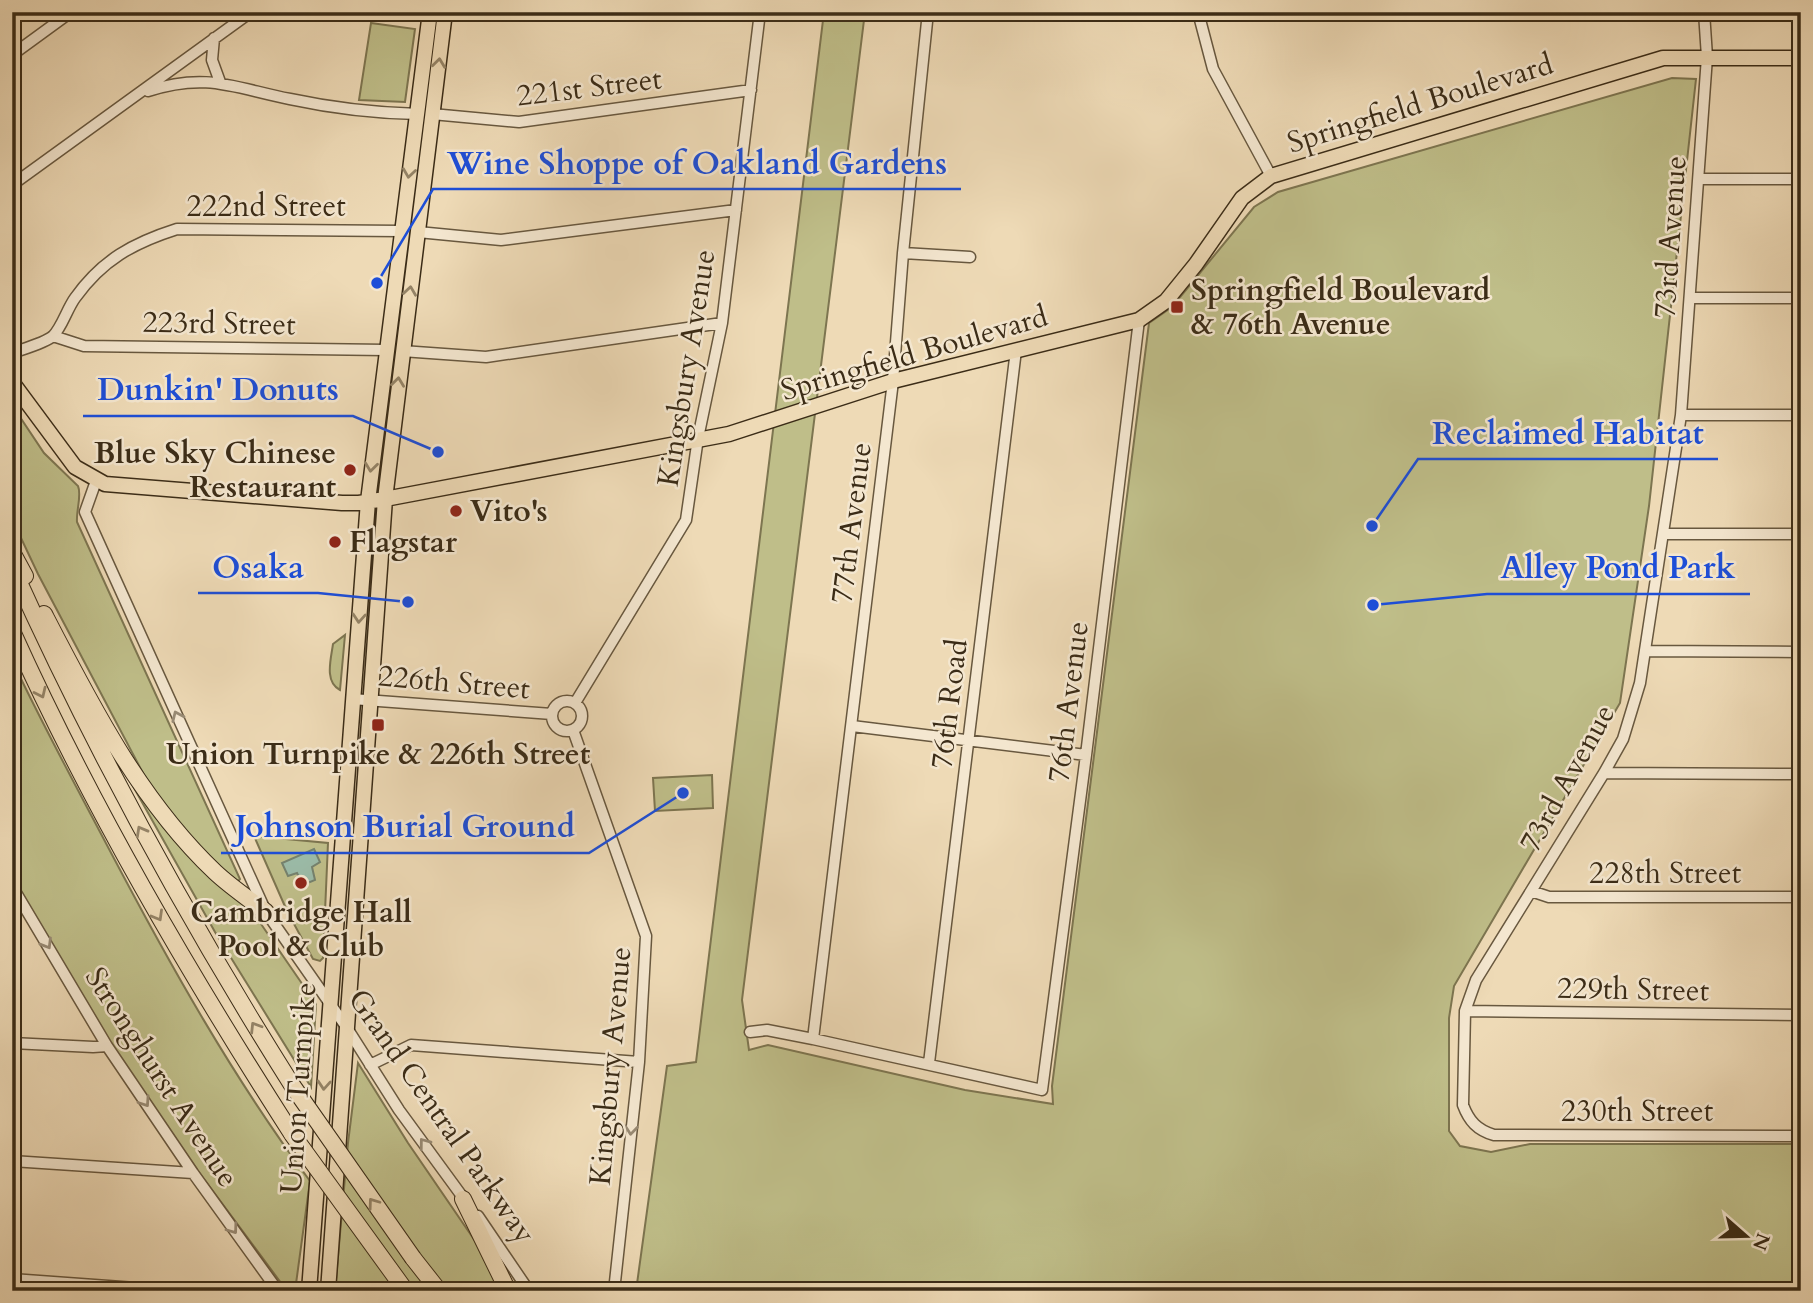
<svg xmlns="http://www.w3.org/2000/svg" width="1813" height="1303" font-family="Cardo,serif">
<style>
.green{fill:#bfbe89;stroke:#7d7550;stroke-width:2}
.water{fill:#9bbba8;stroke:#75826e;stroke-width:2}
.lines{fill:none;stroke-linecap:round;stroke-linejoin:round}
.minor-casing{stroke:#68583f;stroke-width:13}
.major-casing{stroke:#3b2c17;stroke-width:17}
.highway-casing{stroke:#3b2c17;stroke-width:18}
.minor{stroke:#f4e7d0;stroke-width:10}
.major{stroke:#eedab6;stroke-width:14}
.highway{stroke:#eedab6;stroke-width:16}
.highway-bridge-casing{stroke:#3b2c17;stroke-width:18;stroke-linecap:butt}
.highway-bridge{stroke:#eedab6;stroke-width:16}
.oneway{stroke:#948366}
.oneway2{stroke:#988a74}
.poi-dot{fill:#8f2418;stroke:#f4e7d0;stroke-width:2.5}
.labels{text-anchor:middle;stroke-width:5;stroke-linejoin:round;paint-order:stroke}
.street-label{font-size:30px;fill:#3b2c17;stroke:#f4e7d0}
.poi-label{font-size:30px;font-weight:bold;fill:#3b2c17;stroke:#f4e7d0;text-anchor:start}
.leader{fill:none;stroke:#1d4ed8;stroke-width:2.5}
.callout-dot{fill:#1d4ed8;stroke:#f4e7d0;stroke-width:2.5}
.callout-label{font-size:32px;text-anchor:middle;font-weight:bold;fill:#1d4ed8;stroke:#f4e7d0;stroke-width:5;stroke-linejoin:round;paint-order:stroke}
</style>
<rect width="100%" height="100%" fill="#eedab6"/>
<filter id="stains"><feTurbulence type="fractalNoise" baseFrequency=".00286" numOctaves="4"/><feColorMatrix values="0 0 0 0 .2 0 0 0 0 .09 0 0 0 0 .02 0 0 0 .5 -.17"/></filter>
<radialGradient id="worn" r=".72"><stop offset=".6" stop-color="#630" stop-opacity="0"/><stop offset="1" stop-color="#630" stop-opacity=".3"/></radialGradient>
<path class="green" d="M 824,12 L 865,12 L 742,1000 L 749,1050 L 768,1045 L 965,1090 L 1053,1104 L 1052,1086 L 1149,323 L 1172,307 L 1254,207 L 1278,192 L 1672,78 L 1696,79 L 1649,506 L 1620,703 L 1454,986 L 1449,1018 L 1449,1131 L 1460,1146 L 1491,1152 L 1530,1144 L 1801,1144 L 1801,1291 L 636,1291 L 667,1066 L 696,1062 Z
M 371,23 L 415,29 L 405,102 L 359,100 Z
M 12,405 L 44,453 L 78,486 C 82,495 76,511 77,522 L 240,879 L 235,885 L 169,815 L 144,775 L 38,574 L 12,519 Z
M 345,635 L 340,690 C 324,682 331,659 333,644 Z
M 12,660 C 42,724 76,786 109,849 C 169,963 233,1078 310,1181 L 295,1291 L 287,1291 L 198,1171 L 100,1029 L 12,877 Z
M 712,775 L 713,808 L 655,811 L 653,778 Z
M 129,779 L 261,924 L 316,1004 L 311,1087 L 215,932 Z
M 254,836 L 328,843 L 323,958 L 320,961 L 313,959 L 287,911 Z
M 358,1063 L 408,1143 L 484,1254 L 503,1291 L 335,1291 L 348,1143 Z"/>
<path class="water" d="M 314,849 L 320,862 L 312,867 L 315,880 L 303,885 L 297,873 L 288,876 L 282,863 Z"/>
<g class="lines">
<defs>
<path id="minor" d="M 1198,12 L 1213,69 L 1271,176
M 1704,12 L 1707,57 L 1681,415 L 1640,683 L 1623,739 L 1604,773 L 1476,980 L 1465,1011 L 1463,1105 C 1469,1121 1477,1130 1494,1135 L 1801,1136
M 214,38 L 212,60 L 220,82
M 12,55 L 71,12
M 148,91 C 207,72 234,88 290,99 C 332,108 374,113 418,114
M 432,114 L 519,122 L 751,90
M 1699,179 L 1801,179
M 12,185 L 251,12
M 418,232 L 501,240 L 736,210
M 903,253 L 970,257
M 1690,298 L 1801,298
M 53,336 L 84,346 L 386,350
M 402,351 L 486,357 L 722,323
M 12,353 C 23,349 45,343 53,336 C 62,327 67,309 75,298 C 102,260 133,243 177,229 L 401,231
M 1681,415 L 1801,415
M 96,481 L 85,512 L 266,912 L 347,1028 L 399,1110 L 467,1203
M 1663,534 L 1801,534
M 1646,651 L 1801,652
M 352,699 L 552,714
M552 716a15 15 0 1 1 30 0a15 15 0 1 1-30 0Z
M 575,703 L 686,520 L 698,438 L 722,323 L 760,12
M 852,726 L 1086,755
M 573,730 L 646,936 L 639,1062 L 614,1291
M 1604,773 L 1801,774
M 12,886 L 107,1046 L 193,1173 L 278,1291
M 1531,891 L 1549,897 L 1801,897
M 1465,1011 L 1801,1015
M 750,1032 L 767,1030 L 813,1039 L 1042,1090 L 1086,755 L 1139,320
M 813,1039 L 893,381 L 903,253 L 928,12
M 12,1043 L 93,1047 L 107,1046
M 929,1063 L 1016,350
M 370,1065 L 411,1045 L 639,1062
M 12,1161 L 193,1173
M 478,1216 L 529,1291
M 12,1279 L 177,1291"/>
<path id="major" d="M 12,382 L 75,467 L 105,484 L 342,503 L 359,503 L 385,499 L 729,434 L 893,381 L 1139,320 L 1166,301 L 1196,264 L 1242,198 L 1271,176 L 1663,58 L 1801,58
M 309,1291 L 368,501 L 430,12
M 328,1291 L 385,499 L 445,12"/>
<path id="highway" d="M 12,552 L 25,576
M 12,567 C 94,749 186,917 292,1085
M 44,614 C 91,705 140,801 215,872 C 231,887 249,899 266,912
M 12,631 C 91,806 188,972 292,1134
M 463,1199 L 508,1291
M 413,1258 L 439,1291"/>
</defs>
<use href="#minor" class="minor-casing"/>
<use href="#major" class="major-casing"/>
<use href="#highway" class="highway-casing"/>
<use href="#minor" class="minor"/>
<use href="#major" class="major"/>
<use href="#highway" class="highway"/>
<defs>
<path id="highway-bridge" d="M 292,1085 L 413,1258
M 292,1134 L 405,1290"/>
</defs>
<use href="#highway-bridge" class="highway-bridge-casing"/>
<use href="#highway-bridge" class="highway-bridge"/>
</g>
<defs><path id="oneway-chevron" d="M-2-3.5L2.5 0L-2 3.5" fill="none" stroke-width="1.6" stroke-linecap="round" stroke-linejoin="round" transform="scale(1.75)"/></defs>
<g class="oneway">
<use href="#oneway-chevron" transform="translate(439 63) rotate(-83)"/>
<use href="#oneway-chevron" transform="translate(409 173) rotate(98)"/>
<use href="#oneway-chevron" transform="translate(410 291) rotate(-82)"/>
<use href="#oneway-chevron" transform="translate(398 382) rotate(-83)"/>
<use href="#oneway-chevron" transform="translate(371 467) rotate(97)"/>
<use href="#oneway-chevron" transform="translate(359 618) rotate(94)"/>
<use href="#oneway-chevron" transform="translate(41 693) rotate(65)"/>
<use href="#oneway-chevron" transform="translate(141 831) rotate(-119)"/>
<use href="#oneway-chevron" transform="translate(158 916) rotate(60)"/>
<use href="#oneway-chevron" transform="translate(255 1027) rotate(-122)"/>
<use href="#oneway-chevron" transform="translate(324 1085) rotate(94)"/>
<use href="#oneway-chevron" transform="translate(373 1203) rotate(-126)"/>
</g>
<g class="oneway2">
<use href="#oneway-chevron" transform="translate(177 716) rotate(-114)"/>
<use href="#oneway-chevron" transform="translate(47 944) rotate(59)"/>
<use href="#oneway-chevron" transform="translate(145 1102) rotate(56)"/>
<use href="#oneway-chevron" transform="translate(631 1130) rotate(96)"/>
<use href="#oneway-chevron" transform="translate(424 1143) rotate(-127)"/>
<use href="#oneway-chevron" transform="translate(233 1229) rotate(54)"/>
</g>
<g class="poi-dot">
<rect x="1170" y="300" width="14" height="14" rx="3.5"/>
<circle cx="350" cy="470" r="7"/>
<circle cx="456" cy="511" r="7"/>
<circle cx="335" cy="542" r="7"/>
<rect x="371" y="718" width="14" height="14" rx="3.5"/>
<circle cx="301" cy="883" r="7"/>
</g>
<g class="labels">
<g class="street-label">
<text transform="translate(589 87) rotate(-7)" y="10">221st Street</text>
<text transform="translate(1420 103) rotate(-17)" y="10">Springfield Boulevard</text>
<text x="266" y="216">222nd Street</text>
<text transform="translate(1670 237) rotate(-86)" y="10">73rd Avenue</text>
<text transform="translate(219 323) rotate(1)" y="10">223rd Street</text>
<text transform="translate(914 353) rotate(-16)" y="10">Springfield Boulevard</text>
<text transform="translate(686 368) rotate(-81)" y="10">Kingsbury Avenue</text>
<text transform="translate(851 523) rotate(-83)" y="10">77th Avenue</text>
<text transform="translate(454 682) rotate(5)" y="10">226th Street</text>
<text transform="translate(1068 702) rotate(-83)" y="10">76th Avenue</text>
<text transform="translate(949 704) rotate(-83)" y="10">76th Road</text>
<text transform="translate(1567 778) rotate(-61)" y="10">73rd Avenue</text>
<text x="1665" y="883">228th Street</text>
<text transform="translate(1633 989) rotate(1)" y="10">229th Street</text>
<text transform="translate(610 1066) rotate(-85)" y="10">Kingsbury Avenue</text>
<text transform="translate(162 1077) rotate(57)" y="10">Stronghurst Avenue</text>
<text transform="translate(298 1088) rotate(-86)" y="10">Union Turnpike</text>
<text x="1637" y="1121">230th Street</text>
<text transform="translate(442 1116) rotate(55)" y="10">Grand Central Parkway</text>
</g>
<g class="poi-label">
<text x="1191" y="300">Springfield Boulevard<tspan x="1191" dy="34">&amp; 76th Avenue</tspan></text>
<text x="336" y="463" text-anchor="end">Blue Sky Chinese<tspan x="336" dy="34">Restaurant</tspan></text>
<text x="470" y="521">Vito's</text>
<text x="349" y="552">Flagstar</text>
<text x="378" y="764" text-anchor="middle">Union Turnpike &amp; 226th Street</text>
<text x="301" y="922" text-anchor="middle">Cambridge Hall<tspan x="301" dy="34">Pool &amp; Club</tspan></text>
</g>
</g>
<path class="leader" d="M377 283L433 189H961M438 452L353 416H83M1372 526L1418 459H1718M408 602L318 593H198M1373 605L1487 594H1750M683 793L589 853H221"/>
<g class="callout-dot">
<circle cx="377" cy="283" r="7"/>
<circle cx="438" cy="452" r="7"/>
<circle cx="1372" cy="526" r="7"/>
<circle cx="408" cy="602" r="7"/>
<circle cx="1373" cy="605" r="7"/>
<circle cx="683" cy="793" r="7"/>
</g>
<g class="callout-label">
<text x="697" y="174">Wine Shoppe of Oakland Gardens</text>
<text x="218" y="400">Dunkin' Donuts</text>
<text x="1568" y="444">Reclaimed Habitat</text>
<text x="258" y="578">Osaka</text>
<text x="1618" y="578">Alley Pond Park</text>
<text x="405" y="837">Johnson Burial Ground</text>
</g>
<rect width="1813" height="1303" fill="none" stroke="#eedab6" stroke-width="42"/>
<rect x="14" y="14" width="1785" height="1275" fill="none" stroke="#3b2c17" stroke-width="3.5"/>
<rect x="21" y="21" width="1771" height="1261" fill="none" stroke="#3b2c17" stroke-width="2"/>
<g transform="translate(1746 1236) rotate(110)" stroke="#f4e7d0" stroke-width="5" paint-order="stroke">
<path d="M0-5L12 26L0 18L-12 26Z" fill="#3b2c17"/>
<text y="-10" font-size="19" font-weight="bold" text-anchor="middle" fill="#3b2c17">N</text>
</g>
<rect width="100%" height="100%" filter="url(#stains)"/>
<rect width="100%" height="100%" fill="url(#worn)"/>
</svg>
